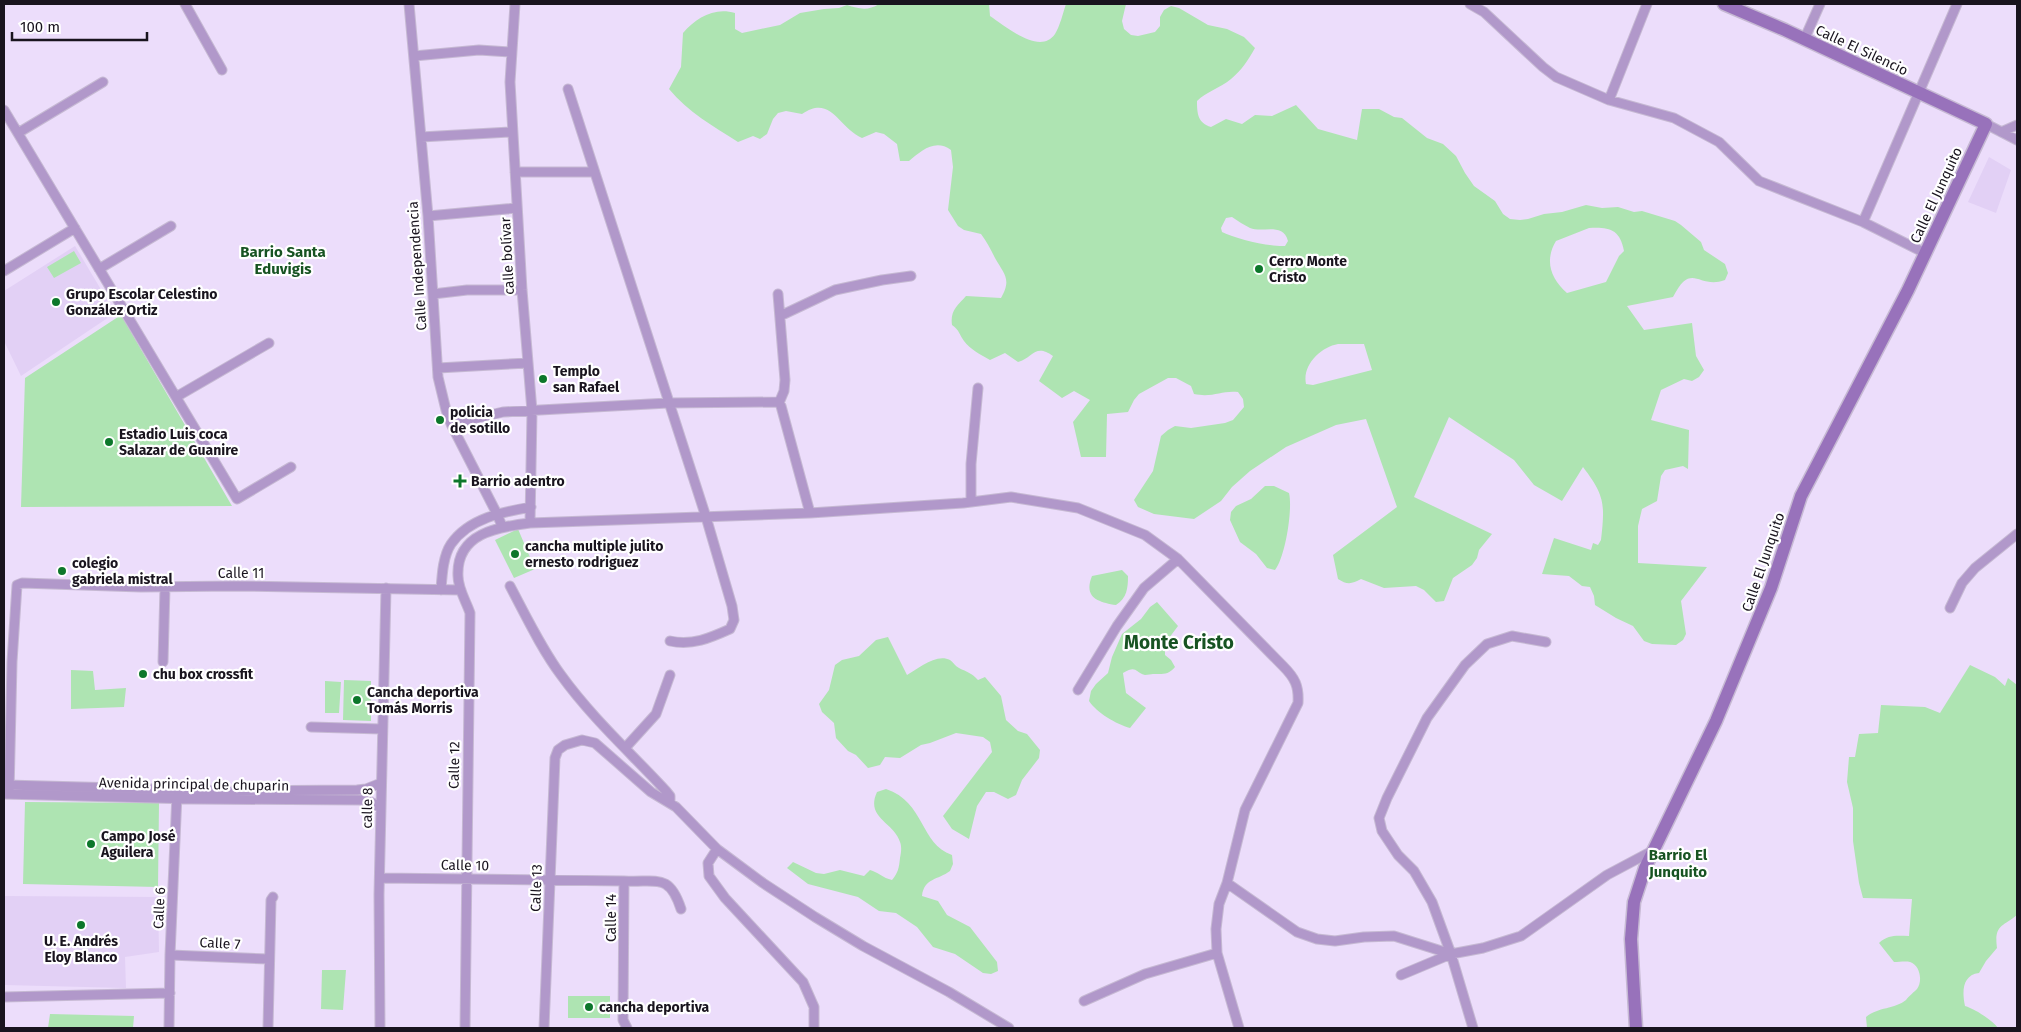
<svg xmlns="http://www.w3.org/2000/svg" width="2021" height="1032" font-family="'Fira Sans',sans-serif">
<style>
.built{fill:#e2d0f5}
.green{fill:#aee4b2;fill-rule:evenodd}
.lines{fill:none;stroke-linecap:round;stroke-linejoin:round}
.street-casing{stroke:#c6b9d3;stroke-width:11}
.secondary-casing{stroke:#c6b9d3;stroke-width:15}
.street{stroke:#b198ca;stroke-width:9}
.secondary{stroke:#9872bb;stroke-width:12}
.poi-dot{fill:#0d772b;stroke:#fff;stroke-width:2}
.labels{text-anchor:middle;stroke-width:4.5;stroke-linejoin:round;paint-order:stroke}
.street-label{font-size:14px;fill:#19141e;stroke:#fff}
.poi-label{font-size:14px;font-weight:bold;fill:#19141e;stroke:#fff;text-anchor:start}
.neighbourhood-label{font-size:15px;font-weight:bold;fill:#175322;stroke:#fff}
.district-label{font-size:19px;font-weight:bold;fill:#175322;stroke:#fff}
</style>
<rect width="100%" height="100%" fill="#ecddfb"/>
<path class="built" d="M 1989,157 L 2011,170 L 1996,213 L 1968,202 Z
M 75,246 L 115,313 L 21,376 L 4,341 L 4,291 Z
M 4,896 L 158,897 L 159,952 L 125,957 L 126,988 L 4,985 Z"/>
<path class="green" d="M 879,4 L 989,4 L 990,16 C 1005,26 1040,56 1055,34 C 1060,26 1063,13 1066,4 L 1126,4 L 1122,21 L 1124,29 L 1131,35 L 1138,36 L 1155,32 L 1160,26 L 1160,17 L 1164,10 L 1171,6 L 1179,8 L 1208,25 L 1227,29 L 1244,37 L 1255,48 C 1248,60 1242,70 1231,79 C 1220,88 1206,92 1197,101 C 1197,114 1198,123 1211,127 L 1226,119 L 1242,124 L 1255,115 L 1272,116 L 1296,105 L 1318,129 L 1357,140 L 1362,109 L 1379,109 L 1394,117 L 1402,118 L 1427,138 L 1443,144 L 1456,156 L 1465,173 L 1474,186 L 1495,201 L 1503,214 L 1510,219 L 1520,220 L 1528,219 L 1544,214 L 1562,212 L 1586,205 L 1602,208 L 1618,207 L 1634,212 L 1642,211 L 1675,221 L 1681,225 L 1701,242 L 1704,250 L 1725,264 L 1728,273 L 1725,280 C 1698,290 1692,260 1673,297 L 1627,306 L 1644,330 L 1692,323 L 1696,356 L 1704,370 L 1699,377 L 1692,381 L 1684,379 L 1661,390 L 1651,420 L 1689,430 L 1688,469 L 1683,466 L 1665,470 L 1661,476 L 1657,501 L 1642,509 L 1638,526 L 1638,563 L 1707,567 L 1681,601 L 1686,634 L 1683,640 L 1676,645 L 1652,644 L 1644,641 L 1633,626 L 1616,618 L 1595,605 L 1594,596 L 1590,587 L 1582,586 L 1569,576 L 1542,574 L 1554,538 L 1591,550 L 1593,543 L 1598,545 L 1601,540 C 1605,504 1605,496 1583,467 L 1562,501 L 1534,485 L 1514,460 L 1449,417 L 1414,497 L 1492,534 L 1479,550 L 1477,558 L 1472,565 L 1453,578 L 1444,601 L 1436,602 L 1424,590 L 1416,586 L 1384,588 L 1361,579 C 1352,584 1347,585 1338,579 L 1333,555 L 1397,507 L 1366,419 L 1336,425 L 1286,447 L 1250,471 L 1232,487 L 1221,501 L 1194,519 L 1154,514 L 1138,507 L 1134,500 L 1153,471 L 1161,436 L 1168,430 L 1175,426 L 1191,428 L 1225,423 L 1233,420 L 1244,407 L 1243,399 L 1238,392 C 1222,390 1213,398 1194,394 L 1191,386 L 1176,378 L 1168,378 L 1139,394 L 1134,400 L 1128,412 L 1107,414 L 1106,457 L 1081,457 L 1073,422 L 1090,400 L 1074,391 L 1062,398 L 1039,381 L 1053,356 C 1035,343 1033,358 1018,362 L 1005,353 L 990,360 C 981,355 970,349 964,341 C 959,334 960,331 952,325 C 950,311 957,306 966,296 L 1001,298 C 1012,279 1004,274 995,258 C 991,250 987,242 981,234 L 964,230 L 958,226 L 948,210 L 953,167 L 951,150 C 935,138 921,151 909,161 L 900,161 L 897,144 L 884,134 L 876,132 L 862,138 C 838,127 831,94 802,114 L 786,111 L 778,113 L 773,119 L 767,134 L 760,139 L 753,136 L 738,142 C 713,126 688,112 669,89 L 681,67 L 683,33 C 696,18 714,7 735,13 L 735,29 L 742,33 L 780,25 L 800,13 L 824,9 L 839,8 L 847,5 C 859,9 868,11 879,4 ZM 1232,217 C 1238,221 1244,225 1250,228 C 1263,233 1283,222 1288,241 L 1285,246 C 1270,247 1236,239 1222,232 L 1221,228 L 1226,218 ZM 1589,228 C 1609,227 1620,229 1624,251 L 1619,256 L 1606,282 L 1567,293 C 1551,279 1544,261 1556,241 ZM 1338,344 L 1364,344 L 1372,370 L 1313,385 L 1306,384 C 1302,365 1321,347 1338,344 Z
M 74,251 L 81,263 L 54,278 L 47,267 Z
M 121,315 L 232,506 L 21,507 L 25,378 Z
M 1265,486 L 1274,486 L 1289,493 C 1293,509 1285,558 1275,570 L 1267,568 L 1256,554 L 1240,542 L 1230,520 L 1231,512 L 1236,506 L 1251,499 Z
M 518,529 L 535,569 L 514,578 L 495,540 Z
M 1122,570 L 1128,576 C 1128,588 1127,598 1116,605 C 1099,602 1083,598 1092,576 Z
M 1157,602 L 1178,626 L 1169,638 L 1165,646 L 1165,655 L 1171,660 L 1175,667 C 1168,675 1164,674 1153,674 C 1151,674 1148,675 1145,675 C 1134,672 1137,665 1123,673 L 1126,693 L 1146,708 L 1130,728 C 1116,724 1097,713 1089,701 L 1091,691 L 1096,684 L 1108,673 L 1112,657 L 1122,634 L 1141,619 L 1150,607 Z
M 888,637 L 907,675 C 918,669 936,653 950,660 C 953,662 955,666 959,668 C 967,672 972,673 978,680 L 985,677 L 1001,696 L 1006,720 L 1018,731 L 1027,734 L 1040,750 L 1039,758 L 1022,780 L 1016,795 L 1008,799 L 994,792 L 986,792 L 977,806 L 969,839 L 952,829 L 943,816 L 992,752 L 990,742 L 983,737 L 956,733 L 930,743 L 921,745 L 900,758 L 885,757 L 880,765 L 868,768 L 856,755 L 848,751 L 836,738 L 834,723 L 822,712 L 819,704 L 829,690 L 835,665 L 842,660 L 859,656 L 876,640 Z
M 1970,665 L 1995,677 L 2005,686 L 2008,678 L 2017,685 L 2017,915 C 2002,927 1994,925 1997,948 L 1986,961 L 1979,973 C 1962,975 1962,992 1965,1006 C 1975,1009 1992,1020 1998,1028 L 1867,1028 L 1866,1017 C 1878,1007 1895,1009 1906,1000 C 1908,997 1915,991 1917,989 C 1923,981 1920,965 1910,962 C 1906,961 1899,962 1894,962 L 1879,943 C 1889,934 1897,936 1909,936 L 1912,899 L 1863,898 L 1859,883 L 1853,841 L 1853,808 L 1847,782 L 1849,757 L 1855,757 L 1859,734 L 1878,733 L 1881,705 L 1925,707 L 1940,713 Z
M 71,670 L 93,671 L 95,690 L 126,688 L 124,707 L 71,709 Z
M 344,680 L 371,681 L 371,721 L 343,720 Z
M 325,681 L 341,682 L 339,713 L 325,713 Z
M 886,789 C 925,802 920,844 952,855 L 953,864 L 950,871 C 938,880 924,878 922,896 L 938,901 L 947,915 L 970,927 L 997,962 L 998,971 L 991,974 L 983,973 L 955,954 L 933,947 L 917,927 L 896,913 L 879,911 L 858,897 L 808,884 L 787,868 L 793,862 L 816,873 L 824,874 L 840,870 L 864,876 L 870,870 C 878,872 883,878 892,880 C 898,873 899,868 900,858 C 901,853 902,847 900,842 C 894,822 865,818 877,792 Z
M 25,802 L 159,803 L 158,887 L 23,884 Z
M 322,970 L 346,970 L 343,1010 L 321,1009 Z
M 568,996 L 610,996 L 610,1018 L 568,1018 Z
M 50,1014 L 134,1016 L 133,1028 L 48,1028 Z"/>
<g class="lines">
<defs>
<path id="street" d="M 185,4 L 222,70
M 409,4 L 428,216 L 438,377 L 446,410 L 451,424 L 497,514 L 502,526
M 515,4 L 510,82 L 522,290 L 532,411 L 530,523 L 810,513 L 963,503 L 1011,497 L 1078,508 L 1145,535 L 1178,559 L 1283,666 C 1295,678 1299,686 1298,703 L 1245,810 L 1227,883 L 1219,904 L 1216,929 L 1217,953 L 1239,1028
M 1470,4 L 1484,12 L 1543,67 L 1556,77 L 1609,100 L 1674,118 L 1719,142 L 1759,181 L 1863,222 L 1925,253
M 1804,40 L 1820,4
M 414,56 L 479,50 L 511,52
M 568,89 L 706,517 L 732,606 L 734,620 L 730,629 C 710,638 692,646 670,641
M 1609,100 L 1647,4
M 4,110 L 237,499 L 291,467
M 1986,124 L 2017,140
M 2001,132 L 2017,125
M 18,133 L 103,82
M 421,137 L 512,132
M 515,172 L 594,172
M 428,216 L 517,208
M 1863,222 L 1957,4
M 99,269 L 171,226
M 4,271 L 75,228
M 433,294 L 467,290 L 522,290
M 778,294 L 785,380 L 784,391 L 779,403
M 780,316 L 835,290 L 882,280 L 911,276
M 438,368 L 528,363
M 176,397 L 269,343
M 451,424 L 503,412 L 668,403 L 776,402 L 779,403 L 781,406 L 810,513
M 971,501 L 971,464 L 978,388
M 510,586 C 526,616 541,648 561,675 C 592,718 631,753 666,791 L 670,796 L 670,803
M 441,590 C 442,575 443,556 451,544 C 469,518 503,512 531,507
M 1950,608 L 1962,583 L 1975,568 L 2017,534
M 163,662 L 165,587
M 1078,690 L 1117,626 L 1144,588 L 1178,559
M 311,727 L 382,729
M 626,747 L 656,714 L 670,675
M 6,785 L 232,791 L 357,790 L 366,789 L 381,783
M 4,794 L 192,799 L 362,800 L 369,801 L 381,808
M 9,794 L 12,662 L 17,585 L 22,583 L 141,587 L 235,586 L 461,590
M 717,849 L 708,863 L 709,876 L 725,898 L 803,982 L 814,1007 L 814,1028
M 380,878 L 624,881 L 623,1020 L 627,1028
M 624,881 C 656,883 669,872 681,909
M 1227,883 L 1297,932 L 1317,939 L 1335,941 L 1364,937 L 1394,936 L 1451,954 L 1483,948 L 1521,936 L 1607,875 L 1654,850
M 170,955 L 269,959
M 1401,975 L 1451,954
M 4,997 L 170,993
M 1084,1001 L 1145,974 L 1217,953
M 169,1028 L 170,955 L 177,794
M 268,1028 L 271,900 L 273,897
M 380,1028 L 379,895 L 386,588
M 465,1028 L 470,613 C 466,601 458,589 458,576 C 456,533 498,527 530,523
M 544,1028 L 555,758 L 558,750 L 565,745 L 582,740 L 595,743 L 651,792 L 676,807 L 717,849 L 763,883 L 815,917 L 863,946 L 949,992 L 1009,1028
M 1473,1028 L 1451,954 L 1432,902 L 1414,871 L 1398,855 L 1382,831 L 1379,818 L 1387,798 L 1427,718 L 1465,665 L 1487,644 L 1512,636 L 1546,642"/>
<path id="secondary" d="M 1636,1028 L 1631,939 L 1634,902 L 1645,868 L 1716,721 L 1771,588 L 1801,496 L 1908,290 L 1986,124 L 1785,30 L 1724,4"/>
</defs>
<use href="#street" class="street-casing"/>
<use href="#secondary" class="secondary-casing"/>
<use href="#street" class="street"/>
<use href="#secondary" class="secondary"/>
</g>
<g class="poi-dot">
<circle cx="1259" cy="269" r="5"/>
<circle cx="56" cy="302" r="5"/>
<circle cx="543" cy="379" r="5"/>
<circle cx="440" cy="420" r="5"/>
<circle cx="109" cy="442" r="5"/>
<path d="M457.5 473.5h5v5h5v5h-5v5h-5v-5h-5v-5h5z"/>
<circle cx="515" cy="554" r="5"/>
<circle cx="62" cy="571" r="5"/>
<circle cx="143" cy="674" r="5"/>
<circle cx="357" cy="700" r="5"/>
<circle cx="91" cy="844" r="5"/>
<circle cx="81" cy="925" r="5"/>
<circle cx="589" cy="1007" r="5"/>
</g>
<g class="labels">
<g class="street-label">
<text transform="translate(1862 50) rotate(25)" y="5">Calle El Silencio</text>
<text transform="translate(1936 195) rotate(-65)" y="5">Calle El Junquito</text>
<text transform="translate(507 256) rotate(-93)" y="5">calle bolívar</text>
<text transform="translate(417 266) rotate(-94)" y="5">Calle Independencia</text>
<text transform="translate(1763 562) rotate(-71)" y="5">Calle El Junquito</text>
<text x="241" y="578">Calle 11</text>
<text transform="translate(454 765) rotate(-89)" y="5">Calle 12</text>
<text transform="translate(194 784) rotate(1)" y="5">Avenida principal de chuparin</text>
<text transform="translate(367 808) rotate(-89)" y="5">calle 8</text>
<text transform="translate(465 865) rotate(1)" y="5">Calle 10</text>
<text transform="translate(536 888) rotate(-88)" y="5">Calle 13</text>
<text transform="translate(159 908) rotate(-87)" y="5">Calle 6</text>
<text transform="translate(611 918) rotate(-90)" y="5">Calle 14</text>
<text transform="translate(220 943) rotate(3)" y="5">Calle 7</text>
</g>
<g class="poi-label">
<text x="1269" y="266">Cerro Monte<tspan x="1269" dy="16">Cristo</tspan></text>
<text x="66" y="299">Grupo Escolar Celestino<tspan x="66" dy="16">González Ortiz</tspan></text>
<text x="553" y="376">Templo<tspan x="553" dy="16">san Rafael</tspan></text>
<text x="450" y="417">policia<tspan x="450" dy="16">de sotillo</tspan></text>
<text x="119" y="439">Estadio Luis coca<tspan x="119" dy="16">Salazar de Guanire</tspan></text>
<text x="471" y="486">Barrio adentro</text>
<text x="525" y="551">cancha multiple julito<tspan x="525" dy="16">ernesto rodriguez</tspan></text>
<text x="72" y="568">colegio<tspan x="72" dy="16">gabriela mistral</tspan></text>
<text x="153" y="679">chu box crossfit</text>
<text x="367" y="697">Cancha deportiva<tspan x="367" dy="16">Tomás Morris</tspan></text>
<text x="101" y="841">Campo José<tspan x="101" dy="16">Aguilera</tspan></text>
<text x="81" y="946" text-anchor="middle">U. E. Andrés<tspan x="81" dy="16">Eloy Blanco</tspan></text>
<text x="599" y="1012">cancha deportiva</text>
</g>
<g class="neighbourhood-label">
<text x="283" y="257">Barrio Santa<tspan x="283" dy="17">Eduvigis</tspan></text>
<text x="1678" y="860">Barrio El<tspan x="1678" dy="17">Junquito</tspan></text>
</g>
<g class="district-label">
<text x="1179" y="649">Monte Cristo</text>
</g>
</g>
<rect width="2021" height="1032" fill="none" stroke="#19141e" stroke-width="10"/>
<path d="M12 32v8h135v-8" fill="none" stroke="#19141e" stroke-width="2.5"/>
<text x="20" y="32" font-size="15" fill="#19141e" stroke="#ffffff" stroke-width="4" paint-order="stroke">100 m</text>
</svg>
